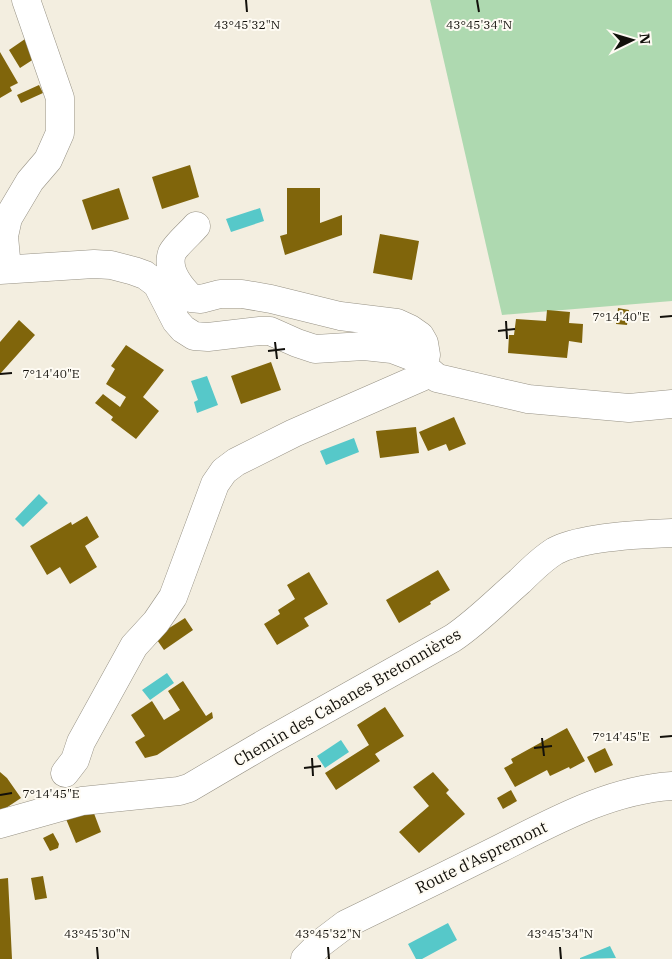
<svg xmlns="http://www.w3.org/2000/svg" width="672" height="959" font-family="'IBM Plex Serif',serif">
<style>
.green{fill:#aed9b0}
.water{fill:#56c8c9}
.building{fill:#80650b}
.lines{fill:none;stroke-linecap:round;stroke-linejoin:round}
.minor-casing{stroke:#979285;stroke-width:29}
.minor{stroke:#fff;stroke-width:28}
.ticks{fill:none;stroke:#12100b;stroke-width:2}
.labels{text-anchor:middle;stroke-width:4;stroke-linejoin:round;paint-order:stroke}
.street-label{font-size:16px;fill:#12100b;stroke:#fefbf3}
.ticks-label{font-size:12px;text-anchor:middle;fill:#12100b;stroke:#fefbf3;stroke-width:4;stroke-linejoin:round;paint-order:stroke}
</style>
<rect width="100%" height="100%" fill="#f3eee0"/>
<path class="green" d="M 430,0 L 672,0 L 672,301 L 502,315 Z"/>
<path class="water" d="M 260,208 L 264,221 L 231,232 L 226,219 Z
M 207,376 L 218,405 L 197,413 L 194,402 L 198,400 L 191,381 Z
M 354,438 L 359,452 L 326,465 L 320,451 Z
M 39,494 L 48,503 L 23,527 L 15,519 Z
M 167,673 L 174,683 L 150,700 L 142,690 Z
M 341,740 L 349,752 L 325,768 L 317,756 Z
M 448,923 L 457,940 L 422,959 L 416,959 L 408,944 Z
M 610,946 L 616,958 L 580,959 L 580,958 Z"/>
<path class="building" d="M 25,39 L 37,57 L 20,68 L 9,50 Z
M 0,52 L 18,83 L 10,87 L 12,91 L 0,98 Z
M 39,85 L 43,93 L 21,103 L 17,95 Z
M 190,165 L 199,197 L 162,209 L 152,177 Z
M 119,188 L 129,219 L 92,230 L 82,200 Z
M 287,188 L 320,188 L 320,223 L 342,215 L 342,235 L 285,255 L 280,236 L 287,234 Z
M 380,234 L 419,241 L 412,280 L 373,273 Z
M 618,308 L 629,310 L 627,325 L 616,324 Z
M 547,310 L 570,312 L 569,323 L 583,324 L 582,343 L 569,341 L 567,358 L 508,353 L 509,335 L 514,335 L 516,319 L 546,321 Z
M 19,320 L 35,335 L 0,374 L 0,342 Z
M 126,345 L 164,370 L 143,397 L 159,411 L 136,439 L 111,420 L 113,417 L 95,403 L 103,394 L 120,407 L 126,397 L 106,384 L 115,369 L 111,366 Z
M 271,362 L 281,390 L 241,404 L 231,376 Z
M 454,417 L 466,444 L 449,451 L 446,444 L 428,451 L 419,432 Z
M 416,427 L 419,453 L 380,458 L 376,431 Z
M 87,516 L 99,537 L 85,546 L 97,567 L 70,584 L 60,567 L 47,575 L 30,546 L 71,522 L 72,525 Z
M 438,570 L 450,590 L 430,602 L 431,604 L 399,623 L 386,600 Z
M 309,572 L 328,604 L 304,618 L 309,626 L 277,645 L 264,624 L 280,614 L 278,610 L 295,599 L 287,585 Z
M 185,618 L 193,630 L 164,650 L 155,637 Z
M 183,681 L 206,716 L 212,712 L 213,718 L 157,755 L 145,758 L 135,742 L 145,736 L 131,715 L 152,701 L 164,720 L 180,710 L 168,691 Z
M 385,707 L 404,736 L 375,754 L 380,761 L 336,790 L 325,773 L 369,745 L 357,725 Z
M 567,728 L 585,761 L 570,769 L 569,767 L 550,776 L 547,770 L 515,787 L 504,768 L 513,763 L 511,759 Z
M 605,748 L 613,765 L 595,773 L 587,757 Z
M 0,772 L 7,778 L 21,798 L 6,808 L 7,810 L 0,814 Z
M 433,772 L 449,790 L 446,793 L 465,814 L 419,853 L 399,832 L 429,806 L 413,787 Z
M 511,790 L 517,801 L 503,809 L 497,798 Z
M 92,808 L 101,832 L 76,843 L 66,819 Z
M 53,833 L 59,844 L 58,848 L 50,851 L 43,838 Z
M 43,876 L 47,898 L 35,900 L 31,878 Z
M 8,878 L 12,959 L 0,959 L 0,879 Z"/>
<g class="lines">
<defs>
<path id="minor" d="M 196,226 C 190,233 175,246 172,253 C 166,270 180,287 191,298 L 201,299 L 220,294 L 242,294 L 271,299 L 340,316 L 397,323 L 410,329 L 420,336 L 424,343 L 426,355 L 423,366
M 7,269 L 4,236 L 8,218 L 30,181 L 48,160 L 60,133 L 60,98 L 26,0
M 0,270 L 94,264 L 111,265 L 134,271 L 145,275 L 157,284 L 176,321 L 183,329 L 194,336 L 208,337 L 260,331 L 270,331 L 297,343 L 315,349 L 364,346 L 392,349 L 413,357 L 437,378 L 528,399 L 629,408 L 672,404
M 65,773 L 75,760 L 81,742 L 134,646 L 156,622 L 173,597 L 215,484 L 224,471 L 236,462 L 294,433 L 431,373
M 0,824 L 82,801 L 179,791 L 189,788 L 269,741 L 453,638 C 478,621 498,600 520,581 C 531,570 542,559 555,551 C 581,537 642,534 672,533
M 305,959 L 321,943 L 346,924 C 396,900 447,875 497,850 C 553,822 609,790 672,786"/>
</defs>
<use href="#minor" class="minor-casing"/>
<use href="#minor" class="minor"/>
</g>
<path class="ticks" d="M 246,0 L 247,12M 477,0 L 479,12M 660,317 L 672,316M 506,321 L 507,339M 498,331 L 515,329M 275,342 L 277,359M 268,351 L 285,349M 0,374 L 12,373M 660,737 L 672,736M 542,738 L 544,756M 534,748 L 552,746M 312,758 L 313,776M 304,768 L 321,766M 0,795 L 12,793M 97,947 L 98,959M 328,947 L 329,959M 560,947 L 561,959"/>
<g class="labels">
<g class="street-label">
<text transform="translate(347 697) rotate(-30)" y="6">Chemin des Cabanes Bretonnières</text>
<text transform="translate(481 857) rotate(-26)" y="6">Route d'Aspremont</text>
</g>
</g>
<g class="ticks-label">
<text x="247" y="29">43°45'32"N</text>
<text x="479" y="29">43°45'34"N</text>
<text x="621" y="321">7°14'40"E</text>
<text x="51" y="378">7°14'40"E</text>
<text x="621" y="741">7°14'45"E</text>
<text x="51" y="798">7°14'45"E</text>
<text x="97" y="938">43°45'30"N</text>
<text x="328" y="938">43°45'32"N</text>
<text x="560" y="938">43°45'34"N</text>
</g>
<g transform="translate(632 40) rotate(85)" stroke="#fefbf3" stroke-width="4" paint-order="stroke">
<path d="M0-4L9 19L0 12L-9 19Z" fill="#12100b"/>
<text y="-8" font-size="14" font-weight="bold" text-anchor="middle" fill="#12100b">N</text>
</g>
</svg>
